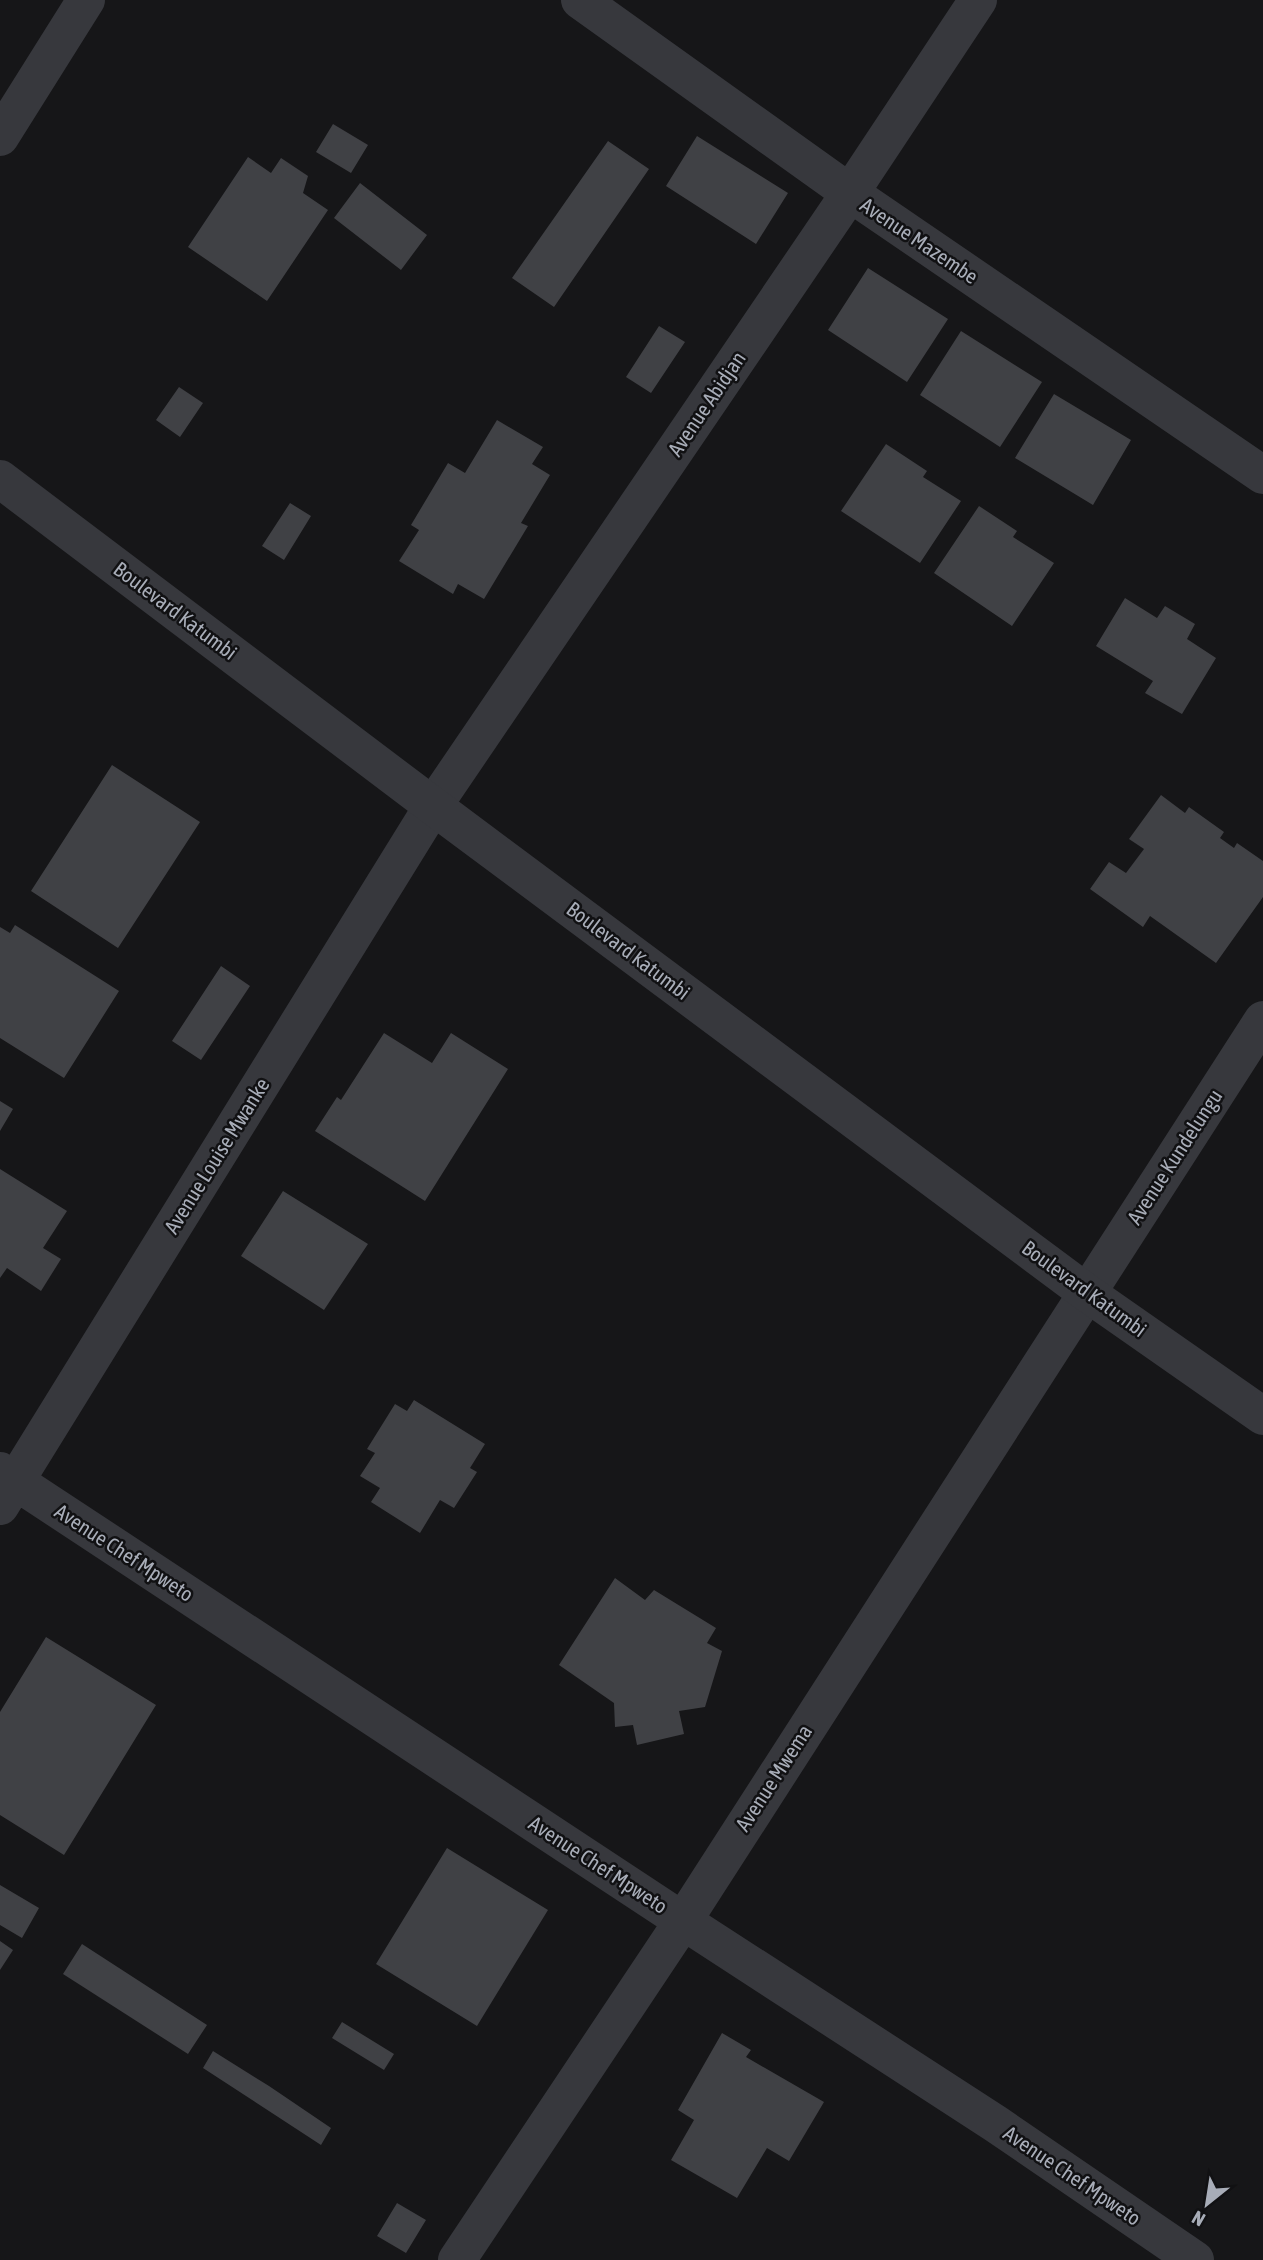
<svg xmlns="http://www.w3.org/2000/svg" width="1263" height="2260" font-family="'Asap Condensed',sans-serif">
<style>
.building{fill:#404145}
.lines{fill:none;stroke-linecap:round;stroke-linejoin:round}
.minor{stroke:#37383d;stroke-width:38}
.tertiary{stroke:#37383d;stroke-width:38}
.labels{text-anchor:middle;stroke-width:5;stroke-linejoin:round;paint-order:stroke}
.street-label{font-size:21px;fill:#a8adb8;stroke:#111113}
</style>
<rect width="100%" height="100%" fill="#161618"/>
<path class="building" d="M 333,124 L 368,145 L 351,173 L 316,152 Z
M 697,136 L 788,193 L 756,244 L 666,186 Z
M 608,141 L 649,169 L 554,307 L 512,278 Z
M 248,157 L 271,173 L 281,158 L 308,176 L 303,193 L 328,210 L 267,301 L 188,247 Z
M 360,183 L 427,235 L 401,270 L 334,218 Z
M 868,268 L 948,319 L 907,382 L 828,330 Z
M 659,326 L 685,342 L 651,393 L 626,377 Z
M 961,331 L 1042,382 L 1000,447 L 920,395 Z
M 179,387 L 203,403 L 180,437 L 156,420 Z
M 1054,394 L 1131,440 L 1093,505 L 1015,458 Z
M 497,420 L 543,447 L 532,464 L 550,475 L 521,523 L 528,526 L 484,599 L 458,584 L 453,594 L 399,561 L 419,530 L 411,525 L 448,463 L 465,473 Z
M 886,444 L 927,471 L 923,477 L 961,501 L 920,563 L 841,511 Z
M 290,503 L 311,516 L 284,560 L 262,546 Z
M 979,506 L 1017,531 L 1013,537 L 1054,563 L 1012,626 L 934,573 Z
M 1125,598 L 1157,618 L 1165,606 L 1195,624 L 1187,639 L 1216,658 L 1182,714 L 1145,693 L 1153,681 L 1096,646 Z
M 112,765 L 200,822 L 118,948 L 31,891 Z
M 1161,795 L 1185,813 L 1189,807 L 1224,832 L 1220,838 L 1234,848 L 1237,843 L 1263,861 L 1263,897 L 1216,963 L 1150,916 L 1143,927 L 1090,889 L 1109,862 L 1126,873 L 1144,849 L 1129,839 Z
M 15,925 L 119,991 L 64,1078 L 0,1038 L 0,927 L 10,933 Z
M 221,966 L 250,986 L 201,1060 L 172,1041 Z
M 384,1033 L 432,1063 L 451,1033 L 508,1069 L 425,1201 L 315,1131 L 337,1097 L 341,1100 Z
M 0,1101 L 13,1109 L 0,1131 Z
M 0,1169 L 67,1211 L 43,1248 L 61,1259 L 41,1291 L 7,1268 L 0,1278 Z
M 283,1191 L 368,1244 L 324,1310 L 241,1256 Z
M 414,1400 L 485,1444 L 470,1468 L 477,1472 L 454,1508 L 440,1500 L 420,1533 L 371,1502 L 380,1488 L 360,1476 L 375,1453 L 367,1449 L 395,1404 L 407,1411 Z
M 615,1578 L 645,1600 L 654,1590 L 716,1628 L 707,1643 L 722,1651 L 705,1707 L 679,1711 L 684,1734 L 637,1745 L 633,1725 L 615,1727 L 614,1703 L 559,1665 Z
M 46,1637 L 156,1705 L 64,1855 L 0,1815 L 0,1712 Z
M 447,1848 L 548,1910 L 477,2026 L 376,1964 Z
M 0,1885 L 39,1908 L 22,1938 L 0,1925 Z
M 0,1941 L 13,1950 L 0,1970 Z
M 82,1944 L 207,2025 L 188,2054 L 63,1974 Z
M 342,2022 L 394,2054 L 384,2070 L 332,2038 Z
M 722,2033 L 751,2050 L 746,2057 L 824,2102 L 789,2161 L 767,2148 L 737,2198 L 671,2160 L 694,2120 L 678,2110 Z
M 213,2051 L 269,2086 L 331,2128 L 321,2145 L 203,2068 Z
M 397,2203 L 426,2220 L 406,2253 L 377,2236 Z"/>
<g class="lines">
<path class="minor" d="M 580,0 L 850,193 L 1263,475
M 0,137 L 86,0
M 0,1471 L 683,1921 L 996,2124 L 1195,2260
M 0,1506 L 433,806 L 850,193 L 978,0
M 457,2260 L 683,1921 L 1263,1020"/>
<path class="tertiary" d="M 0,479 L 433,806 L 1087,1293 L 1263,1416"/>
</g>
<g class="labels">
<g class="street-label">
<text transform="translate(919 241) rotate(34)" y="7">Avenue Mazembe</text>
<text transform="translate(707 404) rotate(-56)" y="7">Avenue Abidjan</text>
<text transform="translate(175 611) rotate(37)" y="7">Boulevard Katumbi</text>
<text transform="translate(628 951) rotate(37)" y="7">Boulevard Katumbi</text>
<text transform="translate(217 1156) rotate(-58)" y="7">Avenue Louise Mwanke</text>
<text transform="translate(1175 1157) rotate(-57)" y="7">Avenue Kundelungu</text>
<text transform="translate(1084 1289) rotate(36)" y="7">Boulevard Katumbi</text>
<text transform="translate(124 1553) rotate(33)" y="7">Avenue Chef Mpweto</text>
<text transform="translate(774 1778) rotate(-57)" y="7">Avenue Mwema</text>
<text transform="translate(598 1865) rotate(33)" y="7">Avenue Chef Mpweto</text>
<text transform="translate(1072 2176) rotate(34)" y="7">Avenue Chef Mpweto</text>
</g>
</g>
<g transform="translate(1207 2204) rotate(210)" stroke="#111113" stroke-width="5" paint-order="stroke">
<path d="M0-5L12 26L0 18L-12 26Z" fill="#a8adb8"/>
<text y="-10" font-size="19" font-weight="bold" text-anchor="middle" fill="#a8adb8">N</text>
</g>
</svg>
